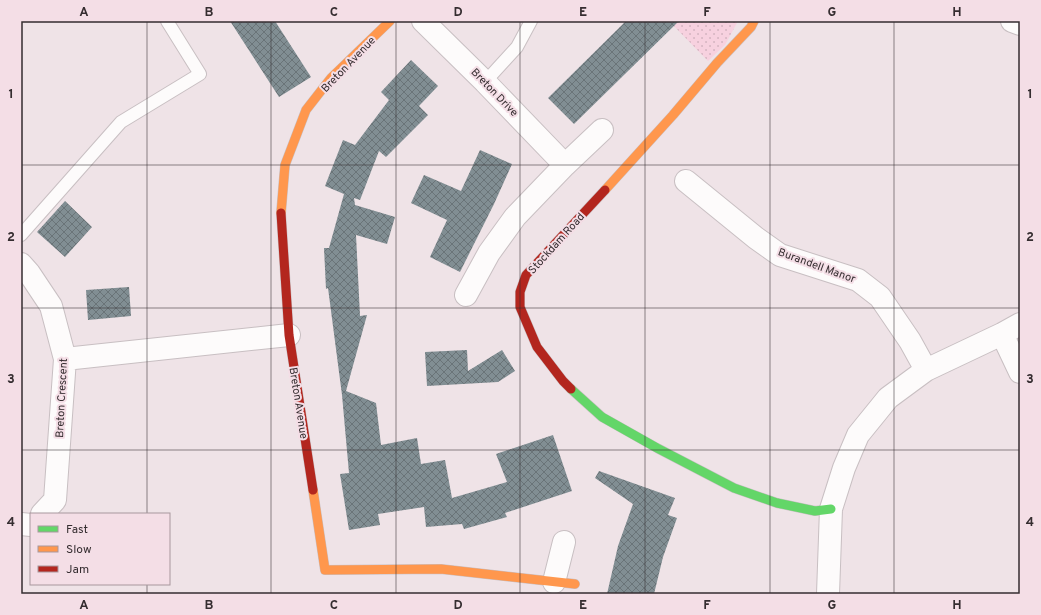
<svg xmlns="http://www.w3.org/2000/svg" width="1041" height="615" font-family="Overpass,sans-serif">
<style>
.grass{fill:url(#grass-dots)}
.building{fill:url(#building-cross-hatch)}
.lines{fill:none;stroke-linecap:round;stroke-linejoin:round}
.lane-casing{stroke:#c8bfc2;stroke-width:14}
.street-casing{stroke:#c8bfc2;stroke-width:24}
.fast-casing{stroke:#c8bfc2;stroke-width:10}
.slow-casing{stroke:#c8bfc2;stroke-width:10}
.jam-casing{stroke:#c8bfc2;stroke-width:10}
.lane{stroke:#fdfbfb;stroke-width:12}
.street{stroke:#fdfbfb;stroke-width:22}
.fast{stroke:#63d668;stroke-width:9}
.slow{stroke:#ff974d;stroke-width:9}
.jam{stroke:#b3261e;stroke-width:9}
.grid{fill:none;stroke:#352d30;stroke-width:1;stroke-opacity:0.55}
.labels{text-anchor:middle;stroke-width:4;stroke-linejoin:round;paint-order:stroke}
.street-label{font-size:11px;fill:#352d30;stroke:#f4dee6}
.neatline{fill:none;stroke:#352d30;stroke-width:1.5}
.grid-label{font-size:13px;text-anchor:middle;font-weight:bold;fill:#352d30}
</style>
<defs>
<pattern id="grass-dots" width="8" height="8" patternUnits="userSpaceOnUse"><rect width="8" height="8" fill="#f7d1df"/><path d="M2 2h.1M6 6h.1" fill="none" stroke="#d4b4c0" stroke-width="1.8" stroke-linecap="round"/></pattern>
<pattern id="building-cross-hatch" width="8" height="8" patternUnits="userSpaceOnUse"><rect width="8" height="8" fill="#818e93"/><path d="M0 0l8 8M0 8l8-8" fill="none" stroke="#6a7478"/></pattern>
</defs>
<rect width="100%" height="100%" fill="#efe3e7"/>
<path class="grass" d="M 669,21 L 738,21 L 725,45 L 708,61 Z"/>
<path class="building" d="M 230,21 L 275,21 L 311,77 L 279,97 Z
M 626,21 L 679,21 L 574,124 L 548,98 Z
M 411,60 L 438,86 L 419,106 L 428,115 L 386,157 L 379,151 L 360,200 L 354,198 L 355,205 L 395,217 L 387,244 L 356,235 L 360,316 L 367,315 L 346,391 L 376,403 L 381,445 L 417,438 L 421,464 L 445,460 L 452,498 L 507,482 L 496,454 L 553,435 L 572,491 L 505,513 L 507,517 L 464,529 L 462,524 L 426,527 L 424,507 L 378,514 L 380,525 L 349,530 L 340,474 L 349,473 L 342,395 L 328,288 L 326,289 L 324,248 L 329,248 L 344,194 L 325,186 L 343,140 L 355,145 L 389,100 L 381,92 Z
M 480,150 L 512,164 L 494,204 L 460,272 L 430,257 L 447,220 L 411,203 L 424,175 L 461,191 Z
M 65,201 L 92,227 L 65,257 L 37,232 Z
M 129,287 L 131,316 L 88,320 L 86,290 Z
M 467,350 L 468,371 L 502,350 L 515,371 L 498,382 L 427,386 L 425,352 Z
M 599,471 L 675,498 L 668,515 L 677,518 L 663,557 L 654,594 L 607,594 L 618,546 L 633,504 L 595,478 Z"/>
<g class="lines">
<defs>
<path id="lane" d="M 485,82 L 517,47 L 531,21
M 21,235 L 121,122 L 200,74 L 167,21"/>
<path id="street" d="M 423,21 L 485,82 L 565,165
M 1012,21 L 1020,24
M 686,181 L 756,238 L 780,255 L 858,280 L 880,297 L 910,341 L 926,370
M 21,264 L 29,273 L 51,306 L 65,359 L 55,500 L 42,514
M 466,295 L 489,253 L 515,217 L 565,165 L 602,130
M 1002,334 L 1020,372
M 65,359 L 289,335
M 21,524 L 31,525
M 554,582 L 564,542
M 828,594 L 831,509 L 844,468 L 858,435 L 888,398 L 926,370 L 1002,334 L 1020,324"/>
<path id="fast" d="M 571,389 L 602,417 L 657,448 L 734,488 L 777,503 L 815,511 L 831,509"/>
<path id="slow" d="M 605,190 L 673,115 L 717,63 L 751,27 L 754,21
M 281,213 L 285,165 L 306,110 L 331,78 L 390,21
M 313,490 L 325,570 L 441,569 L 575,584"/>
<path id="jam" d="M 281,213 L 289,335 L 313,490
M 571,389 L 563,381 L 537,347 L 520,307 L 520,292 L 526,275 L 605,190"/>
</defs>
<use href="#lane" class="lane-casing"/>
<use href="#street" class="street-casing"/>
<use href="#fast" class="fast-casing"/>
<use href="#slow" class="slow-casing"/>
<use href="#jam" class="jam-casing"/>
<use href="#lane" class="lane"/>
<use href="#street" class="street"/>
<use href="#fast" class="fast"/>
<use href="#slow" class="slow"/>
<use href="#jam" class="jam"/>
</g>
<path class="grid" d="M 147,21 L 147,514M 271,21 L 271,594M 396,21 L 396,594M 520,21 L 520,594M 645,21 L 645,594M 770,21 L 770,594M 894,21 L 894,594M 21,165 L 1020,165M 21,308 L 1020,308M 21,450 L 1020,450M 147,584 L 147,594"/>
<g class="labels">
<g class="street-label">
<text transform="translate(348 64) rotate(-46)" y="4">Breton Avenue</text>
<text transform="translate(495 92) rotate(46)" y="4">Breton Drive</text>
<text transform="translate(556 243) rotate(-48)" y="4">Stockdam Road</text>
<text transform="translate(817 265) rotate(20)" y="4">Burandell Manor</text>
<text transform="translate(61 398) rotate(-87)" y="4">Breton Crescent</text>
<text transform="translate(299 403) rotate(81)" y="4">Breton Avenue</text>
</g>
</g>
<rect width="1041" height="615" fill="none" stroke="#f4dee6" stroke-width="44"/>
<rect x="30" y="513" width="140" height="72" fill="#f4dee6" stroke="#a8979d"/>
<rect x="38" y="526" width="20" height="6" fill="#63d668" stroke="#a8979d"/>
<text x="66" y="533" font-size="12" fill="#352d30">Fast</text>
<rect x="38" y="546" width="20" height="6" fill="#ff974d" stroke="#a8979d"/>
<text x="66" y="553" font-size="12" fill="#352d30">Slow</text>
<rect x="38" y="566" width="20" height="6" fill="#b3261e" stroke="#a8979d"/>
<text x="66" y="573" font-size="12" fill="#352d30">Jam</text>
<rect x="22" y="22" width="997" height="571" class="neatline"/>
<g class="grid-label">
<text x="84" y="16">A</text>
<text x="209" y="16">B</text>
<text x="334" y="16">C</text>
<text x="458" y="16">D</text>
<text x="583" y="16">E</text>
<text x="707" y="16">F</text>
<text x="832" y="16">G</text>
<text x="957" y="16">H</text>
<text x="11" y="98">1</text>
<text x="1030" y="98">1</text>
<text x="11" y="241">2</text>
<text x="1030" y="241">2</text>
<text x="11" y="383">3</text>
<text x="1030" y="383">3</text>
<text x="11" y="526">4</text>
<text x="1030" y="526">4</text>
<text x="84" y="609">A</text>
<text x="209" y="609">B</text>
<text x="334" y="609">C</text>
<text x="458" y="609">D</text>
<text x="583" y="609">E</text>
<text x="707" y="609">F</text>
<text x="832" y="609">G</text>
<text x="957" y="609">H</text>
</g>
</svg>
